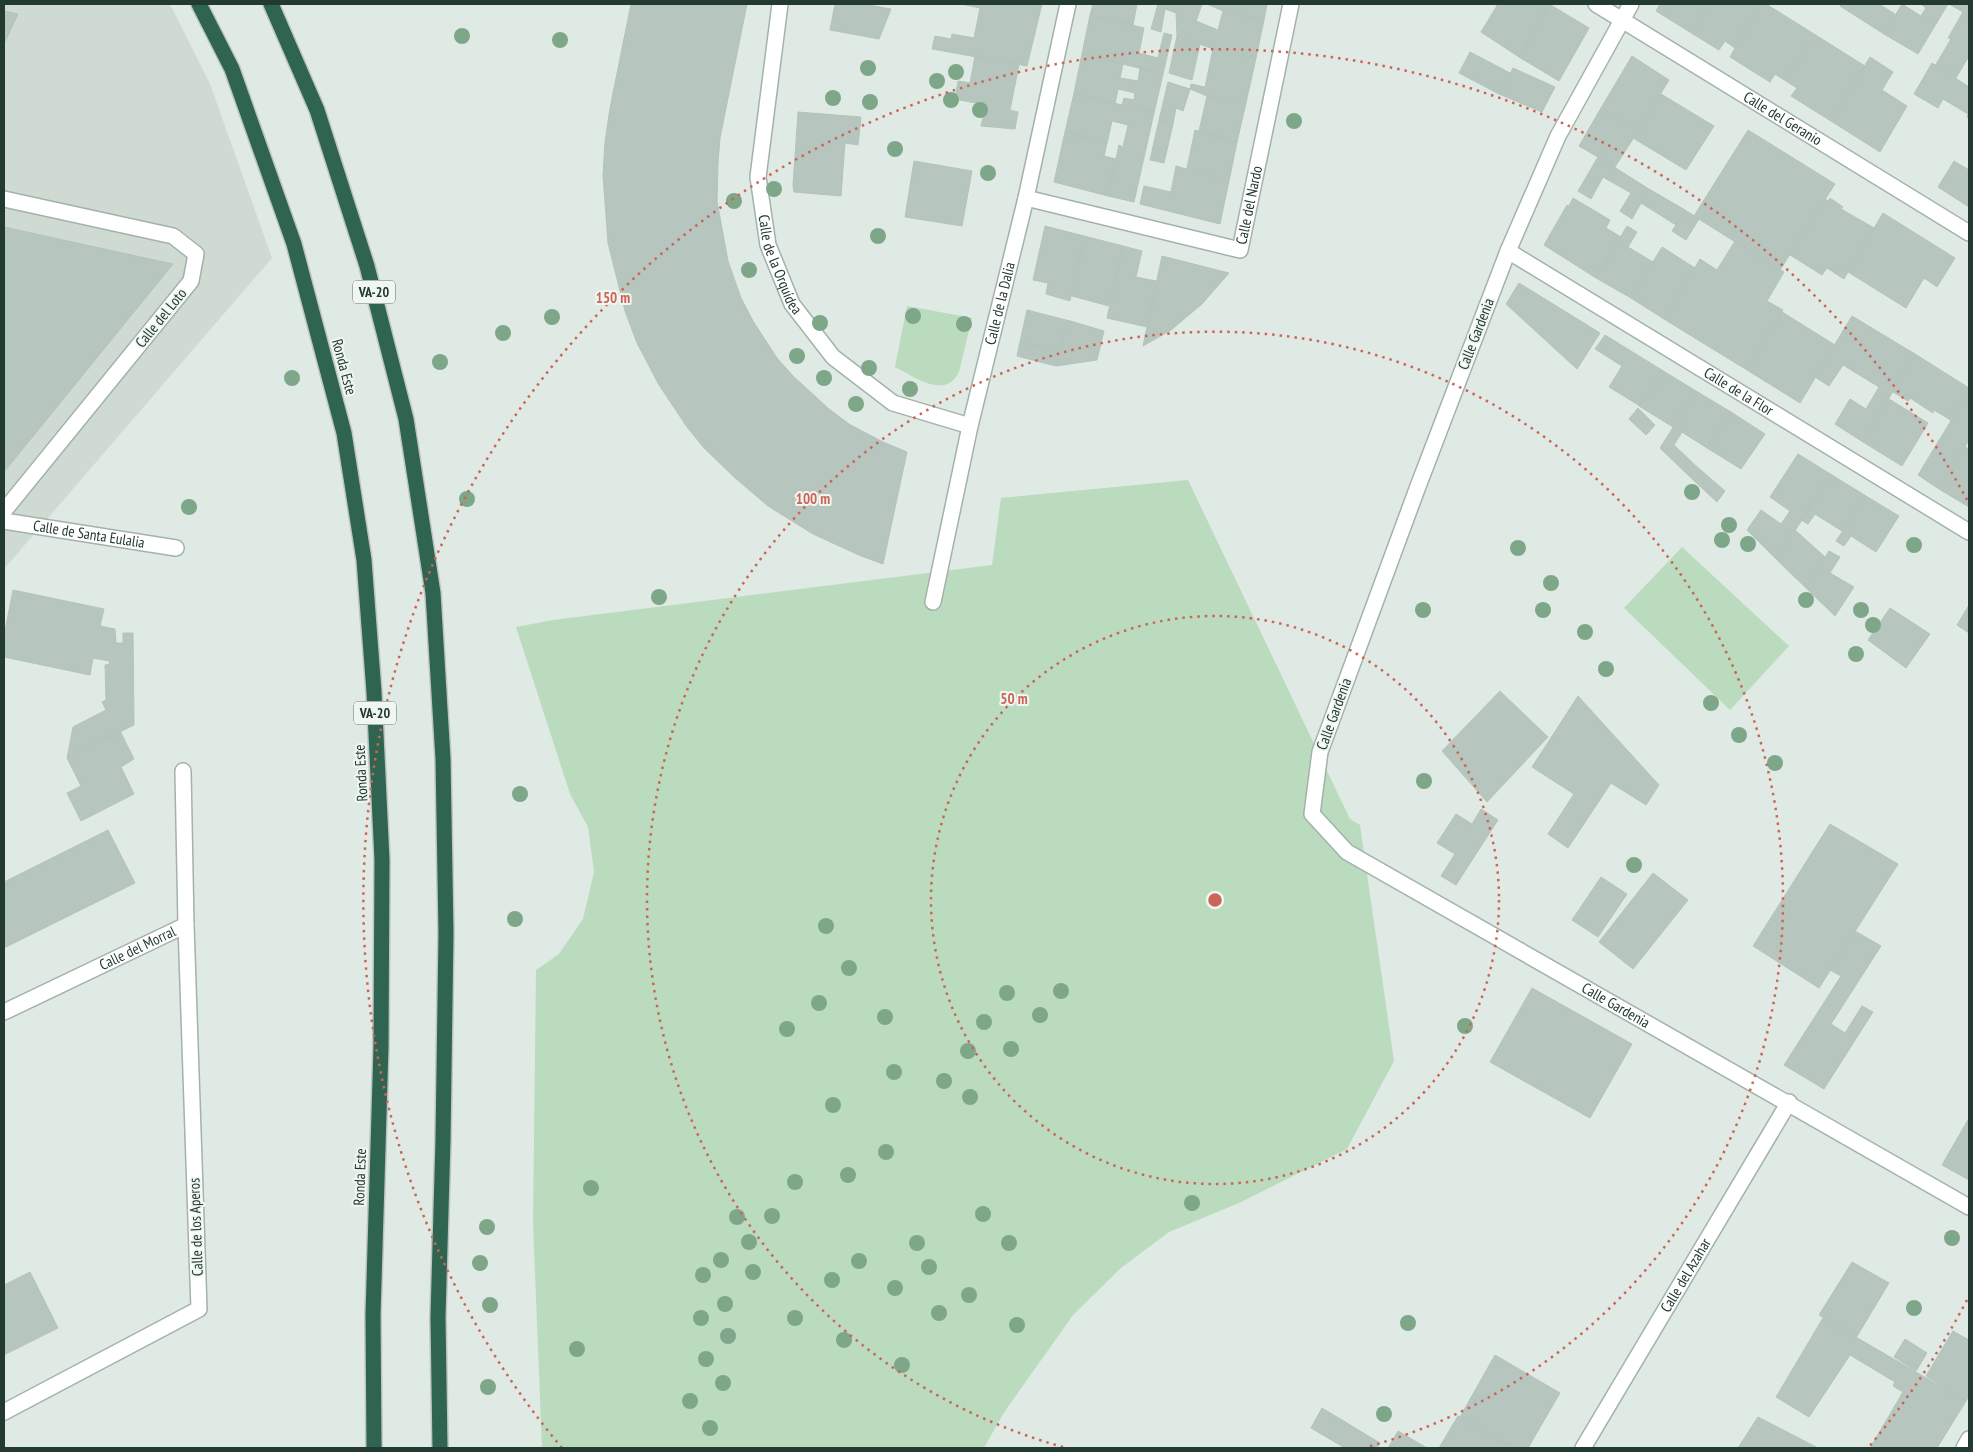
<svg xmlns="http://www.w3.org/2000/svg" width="1973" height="1452" font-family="'PT Sans Narrow',sans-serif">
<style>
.built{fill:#cfdad3}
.green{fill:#badbbe}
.building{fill:#b6c5bd;stroke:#b3c4ba}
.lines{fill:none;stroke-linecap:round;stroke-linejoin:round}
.minor-casing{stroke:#a3b2aa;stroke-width:18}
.highway-casing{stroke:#bdc4c1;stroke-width:18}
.minor{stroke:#fff;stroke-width:15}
.highway{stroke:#2f6451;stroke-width:15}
.tree{fill:#7ea688}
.ring{fill:none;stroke:#cd6457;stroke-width:2.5;stroke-dasharray:2.5 5}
.labels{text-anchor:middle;stroke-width:4;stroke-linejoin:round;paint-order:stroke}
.shield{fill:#f0f7f3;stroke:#60736a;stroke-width:1}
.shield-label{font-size:14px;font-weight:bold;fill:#223a30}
.street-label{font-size:15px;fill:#223a30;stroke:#f0f7f3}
.centre{fill:#cd6457;stroke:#f0f7f3;stroke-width:2.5}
.ring-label{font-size:15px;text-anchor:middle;font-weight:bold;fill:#cd6457;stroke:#f0f7f3;stroke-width:4;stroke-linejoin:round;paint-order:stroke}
</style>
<rect width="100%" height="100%" fill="#e0eae4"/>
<path class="built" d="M 4,4 L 170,4 L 210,84 L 272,258 L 4,569 Z"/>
<path class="green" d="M 907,306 L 972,318 L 959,372 C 945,400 915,377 895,367 Z
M 1188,480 L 1350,819 L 1360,825 L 1394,1061 L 1347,1149 L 1239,1203 L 1169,1232 L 1121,1268 L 1073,1315 L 1003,1414 L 984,1448 L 542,1448 L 533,1223 L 536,970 L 559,954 L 583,919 L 594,872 L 588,827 L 570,794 L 516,627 L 553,620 L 992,565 L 1001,498 Z
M 1682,547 L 1789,646 L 1730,710 L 1624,608 Z"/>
<path class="building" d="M 631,4 L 747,4 L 720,138 L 718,163 L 717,201 L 728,261 L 741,298 L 753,321 L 777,358 L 793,376 L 829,409 L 849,424 L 883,442 L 907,452 L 883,564 L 861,556 L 813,534 L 768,506 L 734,477 L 704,448 L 687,427 L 659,385 L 637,343 L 625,311 L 608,243 L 603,175 L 605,142 L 610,108 Z
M 835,4 L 863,4 L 891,9 L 879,39 L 830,30 Z
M 961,4 L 1042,4 L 1027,66 L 932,49 L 935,36 L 951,39 L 952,34 L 974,38 L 980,8 Z
M 1093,4 L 1137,4 L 1133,25 L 1090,15 Z
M 1158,4 L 1178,4 L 1176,13 L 1165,9 L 1161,32 L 1151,29 Z
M 1178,4 L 1202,4 L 1196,21 L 1218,30 L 1223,11 L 1264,20 L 1256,58 L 1213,49 L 1177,36 L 1176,13 Z
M 1207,4 L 1267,4 L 1264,20 L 1223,11 Z
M 1498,4 L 1549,4 L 1519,57 L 1481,32 Z
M 1549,4 L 1589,28 L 1559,81 L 1519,57 Z
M 1660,4 L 1711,4 L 1693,34 L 1656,11 Z
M 1711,4 L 1760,4 L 1735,48 L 1725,41 L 1719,50 L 1693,34 Z
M 1760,4 L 1766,4 L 1814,34 L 1786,81 L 1775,74 L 1770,82 L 1730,57 Z
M 1841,4 L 1879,4 L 1895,14 L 1884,34 L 1840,6 Z
M 1902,4 L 1921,16 L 1926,8 L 1921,4 L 1948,4 L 1918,54 L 1884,34 Z
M 1949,4 L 1969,4 L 1969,56 L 1956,78 L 1935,66 L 1951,39 L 1948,38 L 1963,12 Z
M 4,11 L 18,14 L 4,44 Z
M 1090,15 L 1144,28 L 1139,53 L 1158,58 L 1164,33 L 1172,35 L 1163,74 L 1082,54 Z
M 1814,34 L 1865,66 L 1831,121 L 1791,96 L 1797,88 L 1786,81 Z
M 1177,36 L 1200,44 L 1192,80 L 1169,73 Z
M 1213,49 L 1256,58 L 1246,103 L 1207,96 L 1190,89 L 1191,84 L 1205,87 Z
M 1470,52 L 1510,73 L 1499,94 L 1459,73 Z
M 1082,54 L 1123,64 L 1120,78 L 1138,81 L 1140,68 L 1163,74 L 1154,113 L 1122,105 L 1124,98 L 1134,100 L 1135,93 L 1118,89 L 1115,104 L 1074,93 Z
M 975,56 L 1019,65 L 1010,110 L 1018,112 L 1015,129 L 981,126 L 986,105 L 955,99 L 958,81 L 970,83 Z
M 1632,56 L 1669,80 L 1638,131 L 1601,108 Z
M 1870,57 L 1893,72 L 1882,90 L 1907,106 L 1880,152 L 1831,121 Z
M 1932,63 L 1969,87 L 1969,119 L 1967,117 L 1968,114 L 1943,99 L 1938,108 L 1914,94 Z
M 1513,68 L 1555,87 L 1542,112 L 1499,94 Z
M 1168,82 L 1190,89 L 1183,111 L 1176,108 L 1173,124 L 1159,120 Z
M 1074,93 L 1154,113 L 1134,202 L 1108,196 L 1119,145 L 1123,147 L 1128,125 L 1112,121 L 1107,143 L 1065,132 Z
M 1661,94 L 1714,126 L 1686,170 L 1633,138 Z
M 1207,96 L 1246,103 L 1237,142 L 1199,131 Z
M 1601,108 L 1638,131 L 1615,167 L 1579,146 Z
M 798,112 L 861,117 L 858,145 L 845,143 L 841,196 L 794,192 L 793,185 Z
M 1159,120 L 1173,124 L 1164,163 L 1150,160 Z
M 1195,130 L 1237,142 L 1229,181 L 1187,168 Z
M 1748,130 L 1835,184 L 1780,270 L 1694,216 Z
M 1065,132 L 1107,143 L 1104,156 L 1116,159 L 1108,196 L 1054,182 Z
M 1598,157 L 1649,189 L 1632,219 L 1620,211 L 1631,193 L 1603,177 L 1591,199 L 1578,191 Z
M 914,161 L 972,171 L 962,226 L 905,217 Z
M 1954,161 L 1969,170 L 1969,207 L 1938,187 Z
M 1176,166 L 1229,181 L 1220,224 L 1140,204 L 1144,186 L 1171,192 Z
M 1649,189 L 1685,210 L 1676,225 L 1641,203 Z
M 1573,198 L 1610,220 L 1606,228 L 1621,237 L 1596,278 L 1544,245 L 1567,205 L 1569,206 Z
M 1830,198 L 1843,207 L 1841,209 L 1874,228 L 1844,279 L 1827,268 L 1822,275 L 1790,255 L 1825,199 L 1828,201 Z
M 1685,210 L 1699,219 L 1686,240 L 1672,231 Z
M 1883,213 L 1955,258 L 1937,287 L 1924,278 L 1906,308 L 1848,272 Z
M 1045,226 L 1084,236 L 1070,301 L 1046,294 L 1048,283 L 1033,280 Z
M 1627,226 L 1637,232 L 1628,247 L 1653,262 L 1631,298 L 1596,278 Z
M 4,227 L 173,264 L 4,472 Z
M 1084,236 L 1123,246 L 1109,306 L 1072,296 Z
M 1735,241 L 1784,272 L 1767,301 L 1783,310 L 1747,370 L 1664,319 L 1700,259 L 1717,270 Z
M 1123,246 L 1142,251 L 1136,277 L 1156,281 L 1147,327 L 1107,318 Z
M 1662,247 L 1695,268 L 1664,319 L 1631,298 Z
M 1162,256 L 1229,273 L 1202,304 L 1171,330 L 1143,346 Z
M 1519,283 L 1600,333 L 1577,369 L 1506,304 Z
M 1027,310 L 1066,320 L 1060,351 L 1020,342 Z
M 1782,312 L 1835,345 L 1800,403 L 1747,370 Z
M 1852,316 L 1915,354 L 1863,442 L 1835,424 L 1850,399 L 1866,409 L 1879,387 L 1843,365 L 1829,386 L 1815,377 Z
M 1067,320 L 1104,331 L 1097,360 L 1056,366 L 1017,356 L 1020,342 L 1060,351 Z
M 1605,335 L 1665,372 L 1640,406 L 1609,387 L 1622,366 L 1595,349 Z
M 1915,354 L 1969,388 L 1969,391 L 1952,421 L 1934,410 L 1933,413 L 1910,398 L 1908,401 L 1893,392 Z
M 1665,372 L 1696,391 L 1673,427 L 1639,406 Z
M 1696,391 L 1731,412 L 1707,448 L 1682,432 L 1674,445 L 1695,465 L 1689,476 L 1660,448 Z
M 1969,391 L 1969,440 L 1939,489 L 1918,475 Z
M 1889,399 L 1928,423 L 1902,466 L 1863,442 Z
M 1638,408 L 1655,425 L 1646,435 L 1629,419 Z
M 1731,412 L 1765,434 L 1741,469 L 1707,448 Z
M 1965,447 L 1969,449 L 1969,507 L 1939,489 Z
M 1798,454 L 1832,475 L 1776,559 L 1747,530 L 1761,510 L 1781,524 L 1790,511 L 1770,497 Z
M 1695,465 L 1725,491 L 1717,502 L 1689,476 Z
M 1832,475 L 1866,496 L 1842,531 L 1815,514 L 1808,524 L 1801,520 Z
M 1866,496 L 1899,516 L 1876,552 L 1851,536 L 1844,546 L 1836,541 Z
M 1795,530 L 1825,557 L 1806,588 L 1776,559 Z
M 1829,551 L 1840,557 L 1830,573 L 1854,587 L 1835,616 L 1806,588 Z
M 13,590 L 104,609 L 100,626 L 115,629 L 116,643 L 123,643 L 123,633 L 133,633 L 134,725 L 67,758 L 73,727 L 106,710 L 102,702 L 106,700 L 105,665 L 110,664 L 109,661 L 93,658 L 90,675 L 4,657 L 4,636 Z
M 1969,605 L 1969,633 L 1957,625 Z
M 1890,608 L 1930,634 L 1906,668 L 1868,640 Z
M 1500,691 L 1548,737 L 1487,802 L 1442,751 Z
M 1578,696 L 1659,785 L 1646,805 L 1611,783 L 1568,848 L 1548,834 L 1574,794 L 1532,767 Z
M 120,731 L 134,759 L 121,767 L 134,794 L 81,821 L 67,793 L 81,786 L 67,758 Z
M 1481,809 L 1498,820 L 1456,885 L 1441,876 L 1455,854 L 1437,843 L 1456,814 L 1472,824 Z
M 1830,824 L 1898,864 L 1819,988 L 1753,946 Z
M 108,830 L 135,883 L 4,948 L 4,882 Z
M 1653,873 L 1688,900 L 1633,969 L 1599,942 Z
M 1601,877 L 1627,894 L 1598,937 L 1572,920 Z
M 1855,931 L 1881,946 L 1831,1024 L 1845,1033 L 1862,1006 L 1873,1012 L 1824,1089 L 1784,1065 L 1841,976 L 1830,970 Z
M 1532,988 L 1632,1044 L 1590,1118 L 1490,1062 Z
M 1969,1118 L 1969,1180 L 1942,1165 Z
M 1852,1262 L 1889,1283 L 1856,1338 L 1819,1315 Z
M 30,1272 L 58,1328 L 4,1355 L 4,1285 Z
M 1823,1318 L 1966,1401 L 1937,1448 L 1870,1448 L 1903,1392 L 1893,1386 L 1895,1382 L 1850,1355 L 1809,1417 L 1776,1397 Z
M 1953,1331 L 1969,1340 L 1969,1395 L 1966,1401 L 1926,1376 Z
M 1905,1339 L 1927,1353 L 1916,1371 L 1894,1357 Z
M 1495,1355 L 1560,1393 L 1528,1448 L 1513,1448 L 1460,1417 Z
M 1322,1408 L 1380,1443 L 1377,1448 L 1345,1448 L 1311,1428 Z
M 1458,1416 L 1460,1417 L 1513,1448 L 1439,1448 Z
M 1758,1417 L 1818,1448 L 1738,1448 Z
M 1398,1431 L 1427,1448 L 1388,1448 Z"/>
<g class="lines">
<defs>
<g id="minor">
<path id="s1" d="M 780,4 L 758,177 L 768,245 L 792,304 L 833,357 L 893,403 L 970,426"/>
<path id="s2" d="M 1596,4 L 1969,233"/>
<path id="s3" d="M 1631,4 L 1558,136 L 1508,251 L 1417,489 L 1320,752 L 1312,814 L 1347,852 L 1969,1207"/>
<path id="s4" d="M 1026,198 L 1240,250 L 1291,4"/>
<path d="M 4,199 L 173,236 L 196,254 L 191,281 L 4,511"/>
<path id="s5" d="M 1508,251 L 1969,532"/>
<path id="s6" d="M 4,521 L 176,548"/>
<path id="s7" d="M 933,602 L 970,426 L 1026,198 L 1068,4"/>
<path id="s8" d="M 4,1012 L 186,925"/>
<path d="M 4,1412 L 199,1309 L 186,925 L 183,771"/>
<path id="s9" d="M 1583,1448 L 1789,1102"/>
<path d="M 1964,1448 L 1969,1439"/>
</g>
<path id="highway" d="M 199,4 L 232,69 L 294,244 L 344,433 L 364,560 L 374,692 L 382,860 L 381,1047 L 373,1315 L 374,1448
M 271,4 L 317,110 L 367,266 L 406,419 L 433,593 L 443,759 L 446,933 L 443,1140 L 438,1317 L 440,1448"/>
</defs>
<use href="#minor" class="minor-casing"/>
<use href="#highway" class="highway-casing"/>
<use href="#minor" class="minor"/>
<use href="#highway" class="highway"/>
</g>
<g class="tree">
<circle cx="462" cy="36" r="8"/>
<circle cx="560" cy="40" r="8"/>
<circle cx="868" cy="68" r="8"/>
<circle cx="956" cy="72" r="8"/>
<circle cx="937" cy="81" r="8"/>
<circle cx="833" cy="98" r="8"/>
<circle cx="951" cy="100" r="8"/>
<circle cx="870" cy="102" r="8"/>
<circle cx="980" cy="110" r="8"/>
<circle cx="1294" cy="121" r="8"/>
<circle cx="895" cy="149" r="8"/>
<circle cx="988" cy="173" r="8"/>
<circle cx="774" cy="189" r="8"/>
<circle cx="734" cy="201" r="8"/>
<circle cx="878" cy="236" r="8"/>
<circle cx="749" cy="270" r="8"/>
<circle cx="913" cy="316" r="8"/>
<circle cx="552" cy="317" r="8"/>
<circle cx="820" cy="323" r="8"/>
<circle cx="964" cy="324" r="8"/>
<circle cx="503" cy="333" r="8"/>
<circle cx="797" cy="356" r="8"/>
<circle cx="440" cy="362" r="8"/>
<circle cx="869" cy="368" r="8"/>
<circle cx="292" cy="378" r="8"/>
<circle cx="824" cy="378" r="8"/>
<circle cx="910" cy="389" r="8"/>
<circle cx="856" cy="404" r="8"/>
<circle cx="1692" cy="492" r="8"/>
<circle cx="467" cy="499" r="8"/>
<circle cx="189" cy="507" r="8"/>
<circle cx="1729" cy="525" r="8"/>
<circle cx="1722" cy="540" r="8"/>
<circle cx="1748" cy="544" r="8"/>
<circle cx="1914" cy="545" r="8"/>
<circle cx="1518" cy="548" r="8"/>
<circle cx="1551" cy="583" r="8"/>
<circle cx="659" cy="597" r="8"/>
<circle cx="1806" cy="600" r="8"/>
<circle cx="1423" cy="610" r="8"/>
<circle cx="1543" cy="610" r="8"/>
<circle cx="1861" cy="610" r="8"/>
<circle cx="1873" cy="625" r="8"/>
<circle cx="1585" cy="632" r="8"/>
<circle cx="1856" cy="654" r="8"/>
<circle cx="1606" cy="669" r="8"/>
<circle cx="1711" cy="703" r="8"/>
<circle cx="1739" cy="735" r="8"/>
<circle cx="1775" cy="763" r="8"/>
<circle cx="1424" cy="781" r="8"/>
<circle cx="520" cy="794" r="8"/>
<circle cx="1634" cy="865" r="8"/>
<circle cx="515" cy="919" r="8"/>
<circle cx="826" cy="926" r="8"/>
<circle cx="849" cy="968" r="8"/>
<circle cx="1061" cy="991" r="8"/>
<circle cx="1007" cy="993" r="8"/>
<circle cx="819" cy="1003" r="8"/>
<circle cx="1040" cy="1015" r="8"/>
<circle cx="885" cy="1017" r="8"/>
<circle cx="984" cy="1022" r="8"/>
<circle cx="1465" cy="1026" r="8"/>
<circle cx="787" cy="1029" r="8"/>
<circle cx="1011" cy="1049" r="8"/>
<circle cx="968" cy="1051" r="8"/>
<circle cx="894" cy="1072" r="8"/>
<circle cx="944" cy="1081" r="8"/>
<circle cx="970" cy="1097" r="8"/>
<circle cx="833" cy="1105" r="8"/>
<circle cx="886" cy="1152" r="8"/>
<circle cx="848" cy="1175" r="8"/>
<circle cx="795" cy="1182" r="8"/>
<circle cx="591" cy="1188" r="8"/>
<circle cx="1192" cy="1203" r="8"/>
<circle cx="983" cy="1214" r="8"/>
<circle cx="772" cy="1216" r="8"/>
<circle cx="737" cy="1217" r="8"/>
<circle cx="487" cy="1227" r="8"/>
<circle cx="1952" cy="1238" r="8"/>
<circle cx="749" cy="1242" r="8"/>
<circle cx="917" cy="1243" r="8"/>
<circle cx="1009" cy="1243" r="8"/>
<circle cx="721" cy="1260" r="8"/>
<circle cx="859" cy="1261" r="8"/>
<circle cx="480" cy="1263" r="8"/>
<circle cx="929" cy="1267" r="8"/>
<circle cx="753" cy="1272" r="8"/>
<circle cx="703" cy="1275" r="8"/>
<circle cx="832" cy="1280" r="8"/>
<circle cx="895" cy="1288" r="8"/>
<circle cx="969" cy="1295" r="8"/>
<circle cx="725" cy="1304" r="8"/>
<circle cx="490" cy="1305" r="8"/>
<circle cx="1914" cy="1308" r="8"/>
<circle cx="939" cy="1313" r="8"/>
<circle cx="701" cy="1318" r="8"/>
<circle cx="795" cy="1318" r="8"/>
<circle cx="1408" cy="1323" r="8"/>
<circle cx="1017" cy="1325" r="8"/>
<circle cx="728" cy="1336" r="8"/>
<circle cx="844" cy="1340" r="8"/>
<circle cx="577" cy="1349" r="8"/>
<circle cx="706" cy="1359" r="8"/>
<circle cx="902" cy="1365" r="8"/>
<circle cx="723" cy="1383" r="8"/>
<circle cx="488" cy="1387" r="8"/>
<circle cx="690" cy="1401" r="8"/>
<circle cx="1384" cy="1414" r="8"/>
<circle cx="710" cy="1428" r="8"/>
</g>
<g class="ring">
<circle cx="1215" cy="900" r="284"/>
<path d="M1063 1447A568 568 0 1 1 1367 1447"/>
<path d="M1967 1300A852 852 0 0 1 1868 1448M562 1448A852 852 0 1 1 1967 500"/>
</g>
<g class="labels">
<g class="shield">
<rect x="353" y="280.5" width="42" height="23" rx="4"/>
<rect x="354" y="701.5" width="42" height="23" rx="4"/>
</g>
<g class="shield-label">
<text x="374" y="297">VA-20</text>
<text x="375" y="718">VA-20</text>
</g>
<g class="street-label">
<text dy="5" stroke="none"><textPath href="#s2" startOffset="219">Calle del Geranio</textPath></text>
<text dy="5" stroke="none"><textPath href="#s4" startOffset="266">Calle del Nardo</textPath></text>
<text dy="5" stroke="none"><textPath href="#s1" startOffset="265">Calle de la Orquídea</textPath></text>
<text dy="5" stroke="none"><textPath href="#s7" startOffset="306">Calle de la Dalia</textPath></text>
<text transform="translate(161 318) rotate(-51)" y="5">Calle del Loto</text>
<text transform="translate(1476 334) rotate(-69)" y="5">Calle Gardenia</text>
<text transform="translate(344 367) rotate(75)" y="5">Ronda Este</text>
<text dy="5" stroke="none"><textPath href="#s5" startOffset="270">Calle de la Flor</textPath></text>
<text dy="5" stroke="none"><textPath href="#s6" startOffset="86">Calle de Santa Eulalia</textPath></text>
<text transform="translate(1334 714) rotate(-70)" y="5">Calle Gardenia</text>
<text transform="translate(361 773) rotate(-93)" y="5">Ronda Este</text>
<text dy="5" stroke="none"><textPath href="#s8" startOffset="148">Calle del Morral</textPath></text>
<text dy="5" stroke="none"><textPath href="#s3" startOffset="1235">Calle Gardenia</textPath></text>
<text transform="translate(360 1177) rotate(-88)" y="5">Ronda Este</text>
<text transform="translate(196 1227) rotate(-92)" y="5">Calle de los Aperos</text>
<text dy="5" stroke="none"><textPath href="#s9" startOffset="201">Calle del Azahar</textPath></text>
</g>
</g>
<circle cx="1215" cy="900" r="8" class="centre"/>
<g class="ring-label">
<text x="613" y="303">150 m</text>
<text x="813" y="504">100 m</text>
<text x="1014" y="704">50 m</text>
</g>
<rect width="1973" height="1452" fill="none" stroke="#223a30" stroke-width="10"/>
</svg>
